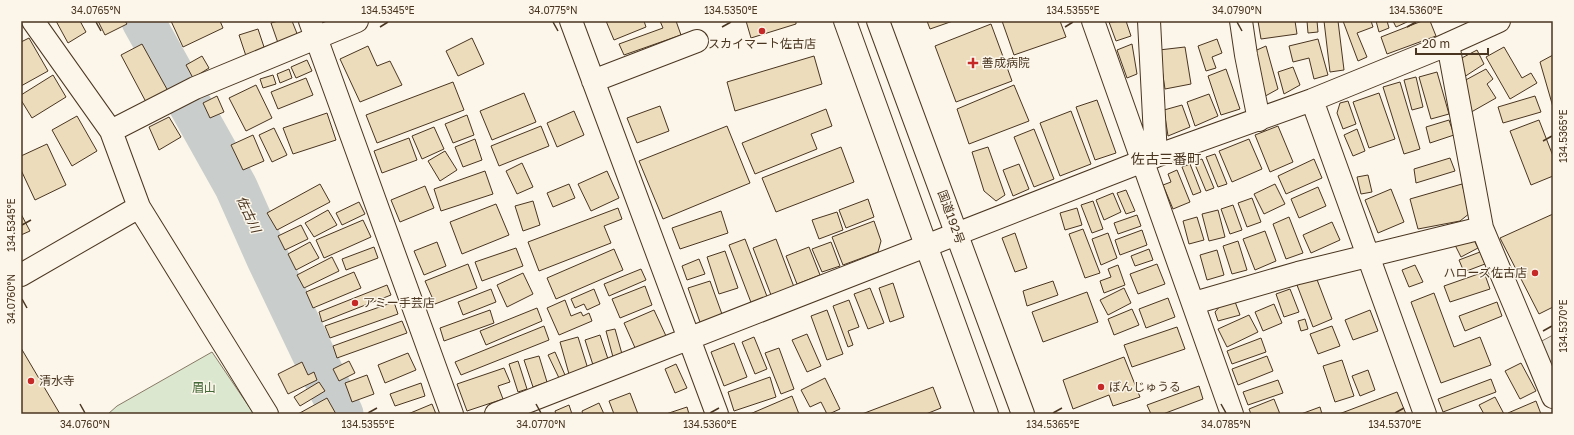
<svg xmlns="http://www.w3.org/2000/svg" width="1574" height="435" font-family="'Golos Text','Noto Sans JP',sans-serif">
<style>
.green{fill:#dce7d0;stroke:#887966}
.parking{fill:#ede7d9;stroke:#887966}
.lines{fill:none;stroke-linecap:round;stroke-linejoin:round}
.river{stroke:#c9cecd;stroke-width:43}
.building{fill:#ecdcbc;stroke:#4a3520}
.street-casing{stroke:#4a3520;stroke-width:24}
.secondary-casing{stroke:#4a3520;stroke-width:24}
.highway-casing{stroke:#4a3520;stroke-width:24}
.street{stroke:#fbf6e9;stroke-width:22}
.secondary{stroke:#fbf6e9;stroke-width:22}
.highway{stroke:#fbf6e9;stroke-width:22}
.ticks{fill:none;stroke:#4a3520;stroke-width:1.5}
.poi-dot{fill:#c62828;stroke:#fbf6e9;stroke-width:1.5}
.labels{text-anchor:middle;stroke-width:3;stroke-linejoin:round;paint-order:stroke}
.poi-label{font-size:12px;fill:#4a3520;stroke:#fbf6e9;text-anchor:start}
.street-label{font-size:12px;fill:#4a3520;stroke:#fbf6e9}
.park-label{font-size:12px;fill:#436837;stroke:#fbf6e9}
.water-label{font-size:13px;font-style:italic;fill:#4a3520;stroke:#fbf6e9}
.quarter-label{font-size:14px;fill:#4a3520;stroke:#fbf6e9}
.neatline{fill:none;stroke:#4a3520;stroke-width:1.5}
.ticks-label{font-size:10px;text-anchor:middle;fill:#4a3520}
</style>
<rect width="100%" height="100%" fill="#fbf6e9"/>
<path class="green" d="M 212,352 L 254,414 L 108,414 L 117,406 Z"/>
<path class="parking" d="M 1553,335 L 1553,371 L 1540,342 Z"/>
<g class="lines">
<path class="river" d="M 143,21 L 236,187 L 268,259 L 342,414"/>
</g>
<path class="building" d="M 56,21 L 80,21 L 86,32 L 68,43 Z
M 98,21 L 125,21 L 127,24 L 105,35 Z
M 171,21 L 220,21 L 223,28 L 183,47 Z
M 278,21 L 292,21 L 298,36 L 278,43 L 271,23 Z
M 606,21 L 644,21 L 646,27 L 614,40 Z
M 660,21 L 676,21 L 681,35 L 624,55 L 619,44 L 663,28 Z
M 746,21 L 796,21 L 796,24 L 751,38 Z
M 927,21 L 953,21 L 930,29 Z
M 1002,21 L 1060,21 L 1066,37 L 1014,55 Z
M 1126,21 L 1131,36 L 1116,41 L 1109,22 Z
M 1258,21 L 1295,21 L 1297,34 L 1261,39 Z
M 1307,21 L 1317,21 L 1318,32 L 1308,33 Z
M 1324,21 L 1338,21 L 1344,70 L 1330,72 Z
M 1343,21 L 1371,21 L 1373,27 L 1357,33 L 1367,57 L 1358,61 Z
M 1376,21 L 1387,21 L 1389,28 L 1379,32 Z
M 1393,21 L 1407,21 L 1407,22 L 1396,27 Z
M 1422,21 L 1430,21 L 1436,36 L 1387,54 L 1381,37 Z
M 991,24 L 1012,81 L 956,102 L 935,46 Z
M 258,29 L 265,50 L 246,56 L 239,35 Z
M 29,38 L 48,71 L 21,86 L 21,42 Z
M 472,38 L 484,64 L 458,76 L 446,51 Z
M 1217,39 L 1222,53 L 1212,57 L 1216,68 L 1206,71 L 1198,46 Z
M 1318,39 L 1328,75 L 1314,79 L 1309,58 L 1293,62 L 1289,46 Z
M 142,44 L 168,91 L 146,102 L 121,55 Z
M 1132,44 L 1137,74 L 1127,78 L 1117,50 Z
M 368,46 L 377,66 L 390,61 L 402,85 L 360,102 L 340,59 Z
M 1266,46 L 1278,89 L 1260,99 L 1250,53 Z
M 1185,47 L 1191,84 L 1165,89 L 1159,50 Z
M 1504,47 L 1522,78 L 1531,73 L 1537,83 L 1510,99 L 1486,57 Z
M 1477,50 L 1484,64 L 1461,79 L 1458,60 Z
M 1553,55 L 1553,107 L 1540,62 Z
M 202,56 L 209,68 L 193,78 L 186,65 Z
M 814,56 L 822,84 L 735,111 L 727,82 Z
M 307,60 L 312,71 L 296,78 L 291,67 Z
M 1293,67 L 1300,85 L 1284,94 L 1278,72 Z
M 289,69 L 292,78 L 280,83 L 277,74 Z
M 1226,69 L 1240,109 L 1221,115 L 1208,76 Z
M 1486,69 L 1493,79 L 1487,84 L 1496,98 L 1466,115 L 1462,82 Z
M 1437,72 L 1449,114 L 1431,119 L 1419,77 Z
M 53,75 L 66,97 L 32,118 L 21,100 L 21,95 Z
M 273,75 L 276,84 L 263,88 L 260,79 Z
M 1416,77 L 1423,107 L 1412,110 L 1404,80 Z
M 306,78 L 313,95 L 278,109 L 271,92 Z
M 453,82 L 464,110 L 377,143 L 366,115 Z
M 1400,82 L 1420,149 L 1404,154 L 1383,87 Z
M 256,85 L 272,118 L 246,131 L 229,98 Z
M 1014,85 L 1029,121 L 969,144 L 957,109 Z
M 524,93 L 536,122 L 492,140 L 480,111 Z
M 1379,93 L 1395,139 L 1369,148 L 1353,102 Z
M 1209,94 L 1218,116 L 1195,126 L 1187,102 Z
M 217,96 L 224,112 L 210,118 L 203,103 Z
M 1535,96 L 1541,112 L 1503,123 L 1498,107 Z
M 1097,100 L 1116,153 L 1095,160 L 1076,107 Z
M 1348,101 L 1356,124 L 1343,129 L 1337,113 L 1340,103 Z
M 1182,105 L 1190,127 L 1168,136 L 1164,110 Z
M 660,106 L 669,131 L 637,143 L 627,118 Z
M 826,109 L 832,126 L 811,134 L 817,149 L 755,174 L 742,143 Z
M 574,111 L 584,135 L 557,147 L 547,123 Z
M 1071,111 L 1091,164 L 1060,176 L 1040,123 Z
M 327,113 L 336,140 L 293,154 L 283,128 Z
M 467,115 L 474,135 L 453,143 L 445,124 Z
M 77,116 L 97,151 L 72,166 L 52,130 Z
M 169,117 L 181,137 L 159,150 L 149,127 Z
M 1449,120 L 1454,135 L 1430,143 L 1426,127 Z
M 1539,120 L 1553,156 L 1553,176 L 1531,185 L 1510,131 Z
M 541,126 L 549,146 L 499,166 L 491,146 Z
M 727,126 L 750,183 L 663,219 L 639,161 Z
M 1278,126 L 1293,162 L 1270,172 L 1255,135 Z
M 434,127 L 444,149 L 422,159 L 412,136 Z
M 274,128 L 287,155 L 272,162 L 259,135 Z
M 1034,129 L 1054,179 L 1034,187 L 1014,137 Z
M 1357,129 L 1365,151 L 1353,156 L 1344,135 Z
M 253,135 L 264,161 L 243,170 L 231,145 Z
M 409,138 L 417,160 L 382,173 L 374,151 Z
M 475,139 L 482,160 L 463,167 L 455,147 Z
M 1249,139 L 1262,169 L 1232,182 L 1219,151 Z
M 47,144 L 66,185 L 35,200 L 21,170 L 21,156 Z
M 841,147 L 854,182 L 776,212 L 762,178 Z
M 988,147 L 1005,195 L 996,201 L 984,191 L 972,152 Z
M 445,151 L 457,170 L 440,181 L 428,161 Z
M 1215,154 L 1227,184 L 1218,187 L 1206,157 Z
M 1450,158 L 1455,171 L 1416,183 L 1414,169 Z
M 1202,159 L 1214,188 L 1206,191 L 1194,162 Z
M 1314,159 L 1322,178 L 1286,194 L 1278,176 Z
M 522,163 L 533,187 L 517,194 L 506,171 Z
M 1019,164 L 1029,189 L 1013,196 L 1003,170 Z
M 1190,164 L 1201,192 L 1193,195 L 1182,167 Z
M 1177,170 L 1190,202 L 1173,209 L 1163,185 L 1171,182 L 1168,174 Z
M 485,171 L 493,194 L 441,211 L 434,189 Z
M 607,171 L 619,198 L 591,211 L 578,184 Z
M 1368,175 L 1372,192 L 1361,194 L 1357,177 Z
M 320,184 L 330,202 L 277,230 L 267,213 Z
M 569,184 L 575,198 L 553,207 L 547,193 Z
M 1275,184 L 1285,204 L 1264,214 L 1254,194 Z
M 1462,184 L 1470,213 L 1460,221 L 1418,229 L 1410,199 Z
M 425,186 L 434,208 L 400,222 L 391,200 Z
M 1318,187 L 1326,206 L 1299,218 L 1291,199 Z
M 1391,189 L 1404,222 L 1378,233 L 1365,200 Z
M 1126,190 L 1135,211 L 1126,214 L 1117,193 Z
M 1113,193 L 1121,212 L 1104,220 L 1096,200 Z
M 1252,198 L 1261,222 L 1247,227 L 1238,203 Z
M 868,199 L 874,217 L 846,228 L 839,210 Z
M 533,201 L 540,225 L 523,231 L 515,206 Z
M 1093,201 L 1103,229 L 1092,233 L 1081,205 Z
M 359,202 L 365,214 L 342,225 L 336,213 Z
M 496,204 L 509,235 L 462,254 L 450,222 Z
M 1233,205 L 1242,230 L 1230,234 L 1221,209 Z
M 618,208 L 622,219 L 604,226 L 611,243 L 539,271 L 528,242 Z
M 1077,208 L 1082,225 L 1065,230 L 1060,213 Z
M 328,210 L 337,225 L 314,237 L 305,223 Z
M 1218,210 L 1225,237 L 1209,241 L 1202,214 Z
M 721,211 L 728,233 L 680,249 L 672,228 Z
M 837,212 L 843,230 L 819,239 L 812,220 Z
M 21,214 L 30,231 L 21,235 Z
M 1553,214 L 1553,307 L 1539,314 L 1500,238 Z
M 1137,215 L 1141,226 L 1118,234 L 1114,223 Z
M 1197,217 L 1204,240 L 1189,244 L 1183,221 Z
M 1289,217 L 1303,253 L 1286,259 L 1273,224 Z
M 363,220 L 371,237 L 324,258 L 316,240 Z
M 874,221 L 881,241 L 878,252 L 843,265 L 832,237 Z
M 1332,222 L 1340,240 L 1311,253 L 1303,235 Z
M 301,225 L 308,239 L 285,250 L 278,236 Z
M 1083,229 L 1100,273 L 1085,278 L 1069,234 Z
M 1142,230 L 1147,245 L 1120,255 L 1115,240 Z
M 1265,231 L 1276,261 L 1255,270 L 1243,239 Z
M 1015,233 L 1027,268 L 1015,272 L 1002,238 Z
M 1108,233 L 1117,258 L 1101,265 L 1092,239 Z
M 1472,236 L 1478,248 L 1461,257 L 1455,245 Z
M 745,239 L 768,299 L 752,305 L 729,245 Z
M 776,239 L 794,287 L 771,295 L 753,248 Z
M 1238,241 L 1247,270 L 1232,274 L 1223,246 Z
M 310,242 L 319,258 L 296,270 L 288,254 Z
M 437,242 L 446,266 L 424,275 L 414,251 Z
M 831,242 L 840,266 L 822,272 L 812,249 Z
M 374,247 L 378,258 L 346,270 L 342,259 Z
M 809,247 L 820,275 L 797,284 L 786,256 Z
M 516,248 L 523,266 L 482,281 L 475,262 Z
M 614,249 L 623,270 L 556,299 L 547,278 Z
M 1149,249 L 1153,260 L 1135,266 L 1131,256 Z
M 1217,250 L 1224,275 L 1207,280 L 1200,255 Z
M 725,251 L 738,288 L 719,294 L 707,257 Z
M 1480,252 L 1485,264 L 1464,272 L 1459,260 Z
M 332,257 L 339,271 L 304,288 L 297,275 Z
M 699,259 L 705,274 L 687,280 L 682,266 Z
M 468,264 L 477,288 L 435,304 L 425,281 Z
M 1157,264 L 1165,284 L 1138,294 L 1130,274 Z
M 1118,265 L 1125,285 L 1104,293 L 1100,281 L 1111,277 L 1108,269 Z
M 1415,265 L 1423,282 L 1409,287 L 1402,270 Z
M 641,269 L 646,280 L 609,296 L 604,284 Z
M 354,272 L 361,288 L 313,308 L 306,292 Z
M 1484,272 L 1490,289 L 1450,302 L 1444,286 Z
M 523,273 L 533,294 L 507,307 L 497,285 Z
M 1316,277 L 1332,319 L 1313,327 L 1297,285 Z
M 710,281 L 723,317 L 701,325 L 688,288 Z
M 1053,281 L 1058,295 L 1027,306 L 1023,291 Z
M 893,283 L 904,317 L 890,322 L 879,288 Z
M 387,285 L 391,295 L 322,322 L 319,312 Z
M 645,286 L 652,305 L 620,318 L 612,299 Z
M 870,288 L 884,323 L 868,329 L 854,294 Z
M 1124,288 L 1131,303 L 1108,315 L 1100,300 Z
M 491,289 L 496,302 L 463,315 L 458,302 Z
M 594,289 L 600,304 L 587,310 L 584,304 L 575,308 L 571,299 Z
M 1290,289 L 1299,312 L 1284,317 L 1276,294 Z
M 1087,292 L 1098,322 L 1043,342 L 1032,312 Z
M 1434,293 L 1454,347 L 1480,337 L 1491,365 L 1441,383 L 1411,302 Z
M 1168,298 L 1175,317 L 1146,328 L 1139,309 Z
M 1234,299 L 1240,315 L 1218,321 L 1215,312 L 1222,304 Z
M 565,300 L 571,316 L 581,312 L 583,316 L 589,313 L 592,321 L 559,335 L 547,308 Z
M 849,300 L 859,327 L 848,331 L 853,345 L 848,347 L 833,306 Z
M 394,302 L 398,314 L 330,338 L 325,326 Z
M 1497,302 L 1502,316 L 1465,331 L 1459,316 Z
M 1274,304 L 1282,323 L 1263,331 L 1255,312 Z
M 537,308 L 542,321 L 486,345 L 480,331 Z
M 1132,309 L 1139,325 L 1114,335 L 1108,319 Z
M 490,310 L 494,323 L 444,341 L 440,328 Z
M 654,310 L 666,336 L 636,350 L 624,323 Z
M 827,310 L 843,354 L 827,360 L 811,316 Z
M 1370,310 L 1378,331 L 1353,340 L 1345,320 Z
M 1249,315 L 1258,332 L 1227,347 L 1218,329 Z
M 1305,319 L 1308,329 L 1301,331 L 1298,321 Z
M 402,321 L 407,333 L 337,358 L 333,346 Z
M 544,326 L 549,340 L 461,375 L 455,362 Z
M 1332,326 L 1340,346 L 1318,354 L 1310,334 Z
M 1177,327 L 1185,349 L 1132,367 L 1124,345 Z
M 615,329 L 622,354 L 613,357 L 606,331 Z
M 807,334 L 821,366 L 807,372 L 792,340 Z
M 600,335 L 608,359 L 593,365 L 585,340 Z
M 578,337 L 588,369 L 569,374 L 560,342 Z
M 754,337 L 767,369 L 755,374 L 742,342 Z
M 1261,338 L 1266,352 L 1232,364 L 1227,351 Z
M 734,343 L 747,377 L 724,386 L 711,352 Z
M 21,348 L 60,414 L 21,414 Z
M 779,348 L 794,389 L 781,394 L 765,353 Z
M 555,352 L 565,375 L 559,378 L 548,355 Z
M 408,353 L 416,370 L 385,383 L 378,365 Z
M 539,356 L 547,382 L 533,387 L 524,360 Z
M 1267,356 L 1273,371 L 1238,385 L 1232,369 Z
M 1124,357 L 1140,397 L 1113,406 L 1109,395 L 1073,409 L 1063,380 Z
M 1342,360 L 1354,396 L 1335,402 L 1323,366 Z
M 349,361 L 355,373 L 339,381 L 333,369 Z
M 518,361 L 527,389 L 518,392 L 509,364 Z
M 302,362 L 308,375 L 314,372 L 317,380 L 288,394 L 278,374 Z
M 1521,363 L 1536,391 L 1520,399 L 1505,371 Z
M 676,364 L 687,388 L 675,393 L 665,369 Z
M 504,368 L 510,382 L 498,386 L 503,399 L 467,411 L 457,384 Z
M 1368,370 L 1375,390 L 1360,396 L 1352,376 Z
M 367,375 L 374,394 L 352,402 L 345,383 Z
M 770,377 L 776,397 L 734,411 L 728,392 Z
M 825,378 L 840,409 L 829,414 L 827,414 L 821,402 L 810,407 L 801,390 Z
M 1491,379 L 1496,392 L 1443,412 L 1438,399 Z
M 1278,380 L 1283,393 L 1248,405 L 1243,392 Z
M 319,382 L 325,391 L 300,406 L 294,397 Z
M 421,383 L 425,396 L 395,406 L 390,394 Z
M 1199,386 L 1203,399 L 1163,414 L 1151,414 L 1147,405 Z
M 933,387 L 941,408 L 926,414 L 862,414 Z
M 1397,392 L 1406,414 L 1339,414 Z
M 630,393 L 638,414 L 614,414 L 609,401 Z
M 792,396 L 799,414 L 750,414 Z
M 1495,397 L 1504,414 L 1484,414 L 1479,405 Z
M 327,398 L 336,414 L 298,414 Z
M 1274,399 L 1280,414 L 1251,414 L 1249,409 Z
M 1536,401 L 1541,414 L 1509,414 L 1508,413 Z
M 599,403 L 604,414 L 583,414 L 582,411 Z
M 432,404 L 436,414 L 408,414 Z
M 569,405 L 572,414 L 556,414 L 555,411 Z
M 687,407 L 689,414 L 666,414 Z
M 1320,407 L 1322,414 L 1301,414 Z"/>
<g class="lines">
<defs>
<path id="street" d="M 33,21 L 111,131 L 139,207 L 267,414
M 571,21 L 717,414
M 1093,21 L 1232,414
M 1149,21 L 1156,156
M 1241,21 L 1246,55 L 1259,120
M 1448,44 L 1482,228 L 1553,397
M 593,81 L 697,41
M 1312,100 L 1425,414
M 111,131 L 195,88 L 357,21
M 21,275 L 139,207
M 1194,303 L 1298,273 L 1482,228
M 496,414 L 1156,156 L 1312,100 L 1437,49 L 1499,21"/>
<path id="secondary" d="M 310,21 L 452,414"/>
<path id="highway" d="M 845,21 L 987,414
M 878,21 L 1023,414"/>
</defs>
<use href="#street" class="street-casing"/>
<use href="#secondary" class="secondary-casing"/>
<use href="#highway" class="highway-casing"/>
<use href="#street" class="street"/>
<use href="#secondary" class="secondary"/>
<use href="#highway" class="highway"/>
</g>
<path class="ticks" d="M 96,22 L 101,31M 553,22 L 558,31M 1237,22 L 1242,31M 380,27 L 388,22M 722,27 L 731,22M 1065,27 L 1073,22M 1407,27 L 1416,22M 1543,141 L 1552,136M 22,225 L 31,220M 22,299 L 27,308M 1543,331 L 1552,326M 80,404 L 85,413M 536,404 L 541,413M 1221,404 L 1226,413M 368,413 L 377,408M 710,413 L 719,408M 1053,413 L 1062,408M 1395,413 L 1404,408"/>
<g class="poi-dot">
<circle cx="762" cy="31" r="4"/>
<path d="M971 57h4v4h4v4h-4v4h-4v-4h-4v-4h4z"/>
<circle cx="1535" cy="273" r="4"/>
<circle cx="355" cy="303" r="4"/>
<circle cx="31" cy="381" r="4"/>
<circle cx="1101" cy="387" r="4"/>
</g>
<g class="labels">
<g class="poi-label">
<text x="762" y="48" text-anchor="middle">スカイマート佐古店</text>
<text x="982" y="67">善成病院</text>
<text x="1527" y="277" text-anchor="end">ハローズ佐古店</text>
<text x="363" y="307">アミー手芸店</text>
<text x="39" y="385">清水寺</text>
<text x="1109" y="391">ぼんじゅうる</text>
</g>
<g class="street-label">
<text transform="translate(951 217) rotate(70)" y="4">国道192号</text>
</g>
<g class="park-label">
<text x="204" y="392">眉山</text>
</g>
<g class="water-label">
<text transform="translate(249 214) rotate(65)" y="5">佐古川</text>
</g>
<g class="quarter-label">
<text x="1166" y="164">佐古三番町</text>
</g>
</g>
<rect width="1574" height="435" fill="none" stroke="#fbf6e9" stroke-width="44"/>
<path d="M1416 48v6h72v-6" fill="none" stroke="#4a3520" stroke-width="2"/>
<text x="1422" y="48" font-size="12" fill="#4a3520" stroke="#fbf6e9" stroke-width="3" paint-order="stroke">20 m</text>
<rect x="22" y="22" width="1530" height="391" class="neatline"/>
<g class="ticks-label">
<text x="96" y="14">34.0765°N</text>
<text x="388" y="14">134.5345°E</text>
<text x="553" y="14">34.0775°N</text>
<text x="731" y="14">134.5350°E</text>
<text x="1073" y="14">134.5355°E</text>
<text x="1237" y="14">34.0790°N</text>
<text x="1416" y="14">134.5360°E</text>
<text transform="translate(1563 136) rotate(-90)" y="4">134.5365°E</text>
<text transform="translate(11 225) rotate(-90)" y="4">134.5345°E</text>
<text transform="translate(11 299) rotate(-90)" y="4">34.0760°N</text>
<text transform="translate(1563 326) rotate(-90)" y="4">134.5370°E</text>
<text x="85" y="428">34.0760°N</text>
<text x="368" y="428">134.5355°E</text>
<text x="541" y="428">34.0770°N</text>
<text x="710" y="428">134.5360°E</text>
<text x="1053" y="428">134.5365°E</text>
<text x="1226" y="428">34.0785°N</text>
<text x="1395" y="428">134.5370°E</text>
</g>
</svg>
